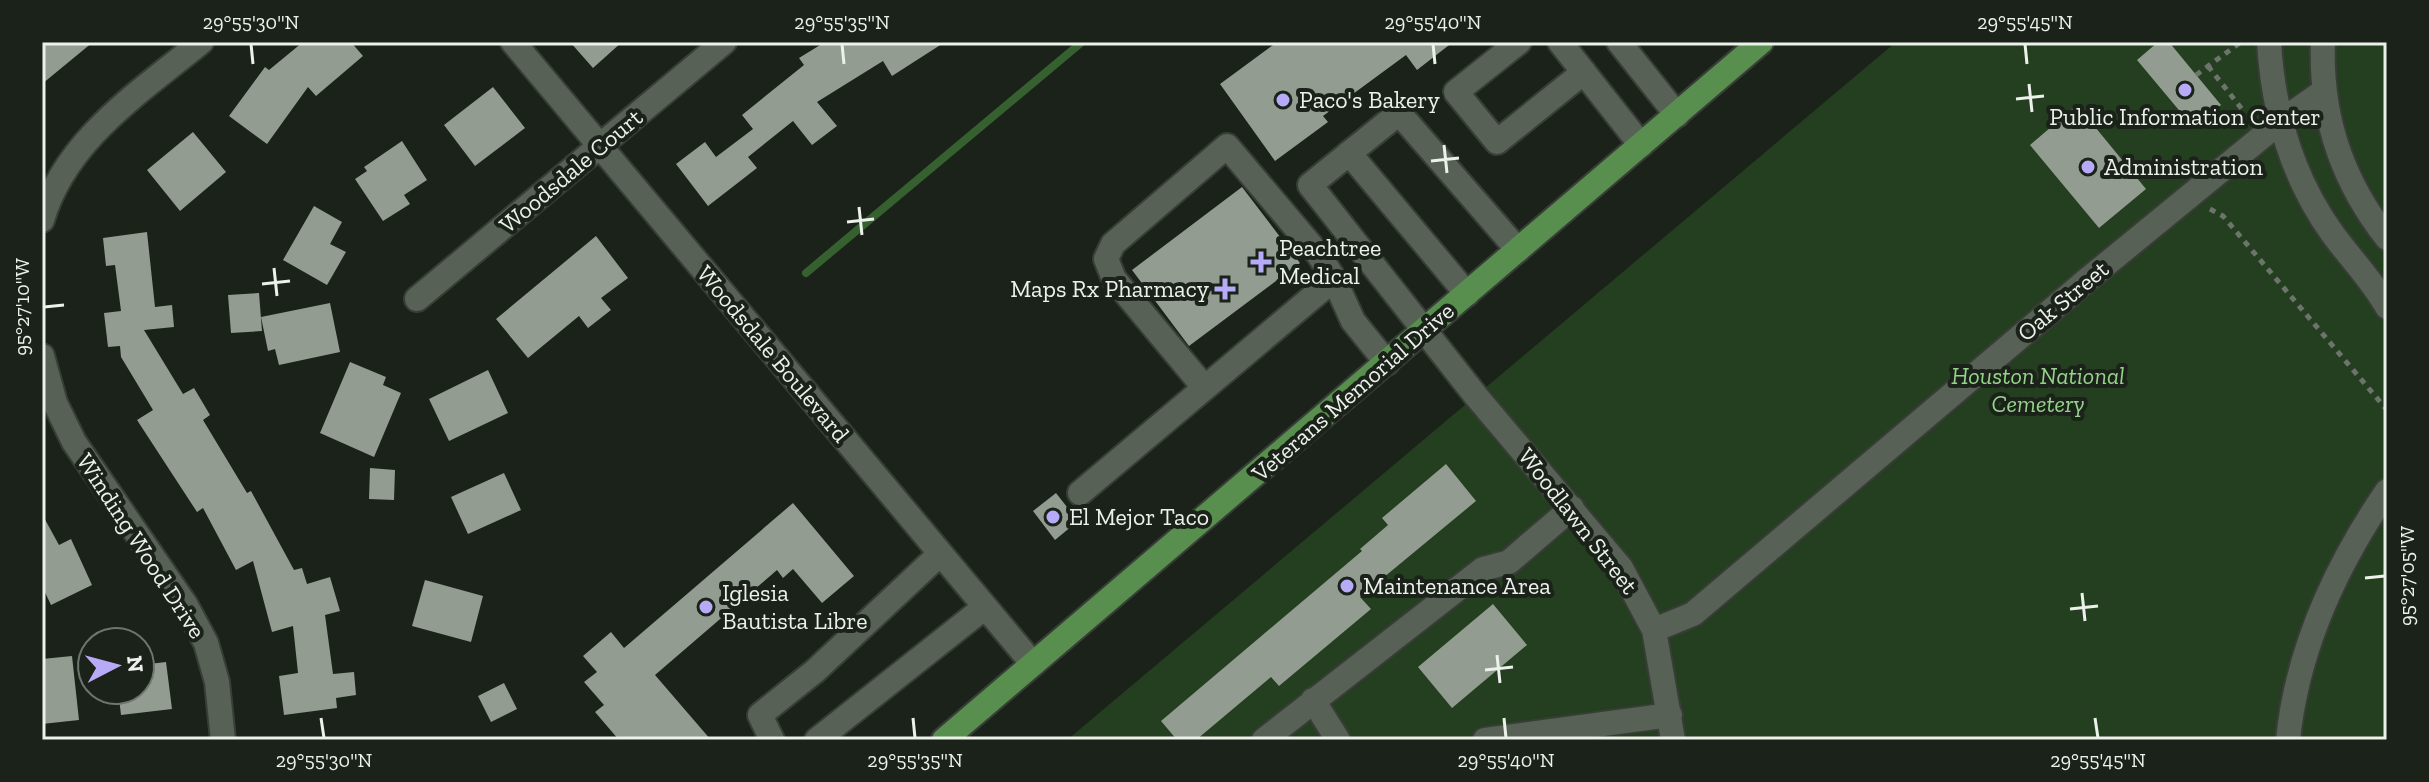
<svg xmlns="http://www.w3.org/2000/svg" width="2429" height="782" font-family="'Zilla Slab',serif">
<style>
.green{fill:#243f1f}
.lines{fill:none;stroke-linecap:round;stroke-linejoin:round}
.stream{stroke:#36602f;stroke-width:8}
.building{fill:#929c90}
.minor-casing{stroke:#383e37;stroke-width:28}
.major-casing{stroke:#383e37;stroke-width:28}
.path{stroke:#6d746c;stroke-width:5;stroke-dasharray:6 6;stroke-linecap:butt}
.minor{stroke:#576155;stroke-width:24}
.major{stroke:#588f4e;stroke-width:24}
.ticks{fill:none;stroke:#ecf1eb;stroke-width:3}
.poi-dot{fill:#b7abf8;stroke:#1a2219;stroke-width:3}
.labels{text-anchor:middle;stroke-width:8;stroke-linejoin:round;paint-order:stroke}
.poi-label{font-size:24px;fill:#ecf1eb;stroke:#1a2219;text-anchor:start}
.street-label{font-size:24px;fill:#ecf1eb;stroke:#1a2219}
.park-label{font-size:24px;font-style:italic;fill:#95d38a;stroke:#1a2219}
.neatline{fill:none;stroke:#ecf1eb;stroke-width:3}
.ticks-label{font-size:20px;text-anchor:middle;fill:#ecf1eb}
</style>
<rect width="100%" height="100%" fill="#1a2219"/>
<path class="green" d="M 1896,42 L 2387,42 L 2387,740 L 1067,740 Z"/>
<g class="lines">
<path class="stream" d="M 806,273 L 1082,42"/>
</g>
<path class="building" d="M 42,42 L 93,42 L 42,84 Z
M 303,42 L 351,42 L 363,56 L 316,96 L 308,87 L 267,144 L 229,116 L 265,67 L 269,70 Z
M 570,42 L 622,42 L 593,68 Z
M 825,42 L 945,42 L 892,76 L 883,61 L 817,102 L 837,126 L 812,145 L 793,121 L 748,157 L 757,168 L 708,206 L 676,164 L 705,142 L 716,157 L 753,129 L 742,115 L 804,65 L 799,58 Z
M 1277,42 L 1453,42 L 1417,70 L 1406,55 L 1323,116 L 1328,122 L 1275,161 L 1220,84 Z
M 2158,42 L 2169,42 L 2221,105 L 2193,127 L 2137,60 Z
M 493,87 L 525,128 L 475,166 L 444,125 Z
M 2077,105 L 2146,189 L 2099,228 L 2030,145 Z
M 193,132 L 226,172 L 180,211 L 147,170 Z
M 402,141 L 427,180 L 404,195 L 410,204 L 383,221 L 355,179 L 367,171 L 364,167 Z
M 1242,187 L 1300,263 L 1189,346 L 1132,270 Z
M 314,206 L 342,222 L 330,244 L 346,252 L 327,285 L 283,260 Z
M 147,232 L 155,307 L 172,305 L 174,327 L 144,330 L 183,394 L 194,388 L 210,415 L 203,420 L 247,493 L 251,491 L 294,570 L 302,568 L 307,584 L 330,577 L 340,611 L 325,615 L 333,674 L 354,672 L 356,695 L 336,698 L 337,708 L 284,715 L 279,676 L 298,673 L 293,626 L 272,632 L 253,561 L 236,570 L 203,508 L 197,512 L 137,420 L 153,410 L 121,357 L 120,346 L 108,347 L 104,313 L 121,311 L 115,265 L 106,266 L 103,238 Z
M 596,236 L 628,278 L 601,298 L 611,310 L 588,328 L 579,316 L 528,358 L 496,319 Z
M 259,293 L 262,331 L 231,333 L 228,295 Z
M 330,303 L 340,352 L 279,365 L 275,349 L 268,351 L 261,317 Z
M 350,362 L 386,377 L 383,385 L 401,393 L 374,457 L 320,433 Z
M 488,370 L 508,413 L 449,441 L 429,399 Z
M 1446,464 L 1476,501 L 1360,597 L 1371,609 L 1279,686 L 1271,677 L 1196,740 L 1177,740 L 1161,721 L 1362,551 L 1360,549 L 1388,525 L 1382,518 Z
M 370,468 L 395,470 L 394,500 L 369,499 Z
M 504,473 L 521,510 L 468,534 L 451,497 Z
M 1056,493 L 1078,521 L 1055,540 L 1033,511 Z
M 793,503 L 854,576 L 822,603 L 793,569 L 783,578 L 777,570 L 655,675 L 711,740 L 619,740 L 595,712 L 604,705 L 584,682 L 597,672 L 583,656 L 611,632 L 624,648 Z
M 42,514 L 59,545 L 71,539 L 92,585 L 51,605 L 42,586 Z
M 425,580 L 483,596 L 471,642 L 412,626 Z
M 1493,604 L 1527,645 L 1452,708 L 1418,667 Z
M 72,656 L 79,720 L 42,724 L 42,659 Z
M 166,662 L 172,709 L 121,715 L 118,690 L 140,690 L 140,665 Z
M 504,683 L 517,709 L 491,722 L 478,696 Z"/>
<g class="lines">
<defs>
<path id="minor" d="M 513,42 L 1033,664
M 1519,42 L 1456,92 L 1497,142 L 1584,72
M 1560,42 L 1641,145
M 1619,42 L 1677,115
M 2269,42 C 2273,110 2292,177 2332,233 C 2350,258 2372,280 2387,307
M 2323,42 C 2320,115 2342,181 2387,238
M 1349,153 L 1467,294
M 42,220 C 65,140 139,93 201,42
M 1518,250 L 1399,113 L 1310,185 L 1476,396 L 1621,568 L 1654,630 L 1673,740
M 417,299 L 724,42
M 42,356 L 55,403 L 74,442 L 185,604 L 206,643 L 217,682 L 223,740
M 1204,387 L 1114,279 L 1106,259 L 1113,244 L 1227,146 L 1319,255 L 1334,279
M 1080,493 L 1334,279 L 1353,321 L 1387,363
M 1654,630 L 1693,614 L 2087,280 L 2280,122 L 2324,91
M 1313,700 L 1338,740
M 772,740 L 760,715 L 815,671 L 940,554
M 817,740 L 985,607
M 1264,740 L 1483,569 L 1509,562 L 1572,508
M 1485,740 L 1670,715
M 2288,740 C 2297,650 2337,564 2387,491"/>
<path id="major" d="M 944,740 L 1761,42"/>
</defs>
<use href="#minor" class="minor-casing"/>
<use href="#major" class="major-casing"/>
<path class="path" d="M 2208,66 L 2245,113
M 2196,75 L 2241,42
M 2210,209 L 2223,216 L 2387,410"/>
<use href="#minor" class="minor"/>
<use href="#major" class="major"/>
</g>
<path class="ticks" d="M 251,44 L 253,64M 842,44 L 844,64M 1433,44 L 1435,64M 2025,44 L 2027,64M 2029,84 L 2032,112M 2016,99 L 2044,96M 1444,145 L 1447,173M 1431,161 L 1459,158M 859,207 L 862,235M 847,222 L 874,219M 274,268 L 277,296M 262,284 L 290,281M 44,307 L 64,305M 2365,578 L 2385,576M 2082,593 L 2085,621M 2070,609 L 2098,606M 1497,655 L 1500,683M 1485,670 L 1513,667M 321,718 L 324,738M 913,718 L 915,738M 1504,718 L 1506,738M 2095,718 L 2098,738"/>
<g class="poi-dot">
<circle cx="2185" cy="90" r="8"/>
<circle cx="1283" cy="100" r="8"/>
<circle cx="2088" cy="167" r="8"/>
<path d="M1257 250h8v8h8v8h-8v8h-8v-8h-8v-8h8z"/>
<path d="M1221 277h8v8h8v8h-8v8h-8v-8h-8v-8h8z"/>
<circle cx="1053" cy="517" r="8"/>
<circle cx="1347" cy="586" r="8"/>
<circle cx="706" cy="607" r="8"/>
</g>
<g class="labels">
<g class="poi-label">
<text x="1299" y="108">Paco's Bakery</text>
<text x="2185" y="125" text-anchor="middle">Public Information Center</text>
<text x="2104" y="175">Administration</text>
<text x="1279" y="256">Peachtree<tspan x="1279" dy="28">Medical</tspan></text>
<text x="1209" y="297" text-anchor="end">Maps Rx Pharmacy</text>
<text x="1069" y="525">El Mejor Taco</text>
<text x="1363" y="594">Maintenance Area</text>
<text x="722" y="601">Iglesia<tspan x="722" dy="28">Bautista Libre</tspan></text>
</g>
<g class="street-label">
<text transform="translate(571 171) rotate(-40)" y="8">Woodsdale Court</text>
<text transform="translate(2063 301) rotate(-40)" y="8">Oak Street</text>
<text transform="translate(773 354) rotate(50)" y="8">Woodsdale Boulevard</text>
<text transform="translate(1353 392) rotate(-41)" y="8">Veterans Memorial Drive</text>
<text transform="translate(1578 521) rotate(52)" y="8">Woodlawn Street</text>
<text transform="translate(141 546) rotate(57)" y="8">Winding Wood Drive</text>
</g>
<g class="park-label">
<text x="2038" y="384">Houston National<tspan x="2038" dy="28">Cemetery</tspan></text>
</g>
</g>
<rect width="2429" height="782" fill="none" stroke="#1a2219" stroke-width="88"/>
<g transform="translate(116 666) rotate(84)"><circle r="38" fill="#1a2219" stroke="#6e756d" stroke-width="2"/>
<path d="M0-6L14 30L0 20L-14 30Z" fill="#b7abf8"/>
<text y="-12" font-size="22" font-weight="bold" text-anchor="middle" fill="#ecf1eb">N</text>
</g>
<rect x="44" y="44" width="2341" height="694" class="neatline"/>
<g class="ticks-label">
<text x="251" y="29">29°55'30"N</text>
<text x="842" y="29">29°55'35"N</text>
<text x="1433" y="29">29°55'40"N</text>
<text x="2025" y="29">29°55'45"N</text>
<text transform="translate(22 307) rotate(-90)" y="7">95°27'10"W</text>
<text transform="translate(2407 576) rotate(-90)" y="7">95°27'05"W</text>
<text x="324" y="767">29°55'30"N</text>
<text x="915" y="767">29°55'35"N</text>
<text x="1506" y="767">29°55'40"N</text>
<text x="2098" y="767">29°55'45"N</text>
</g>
</svg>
